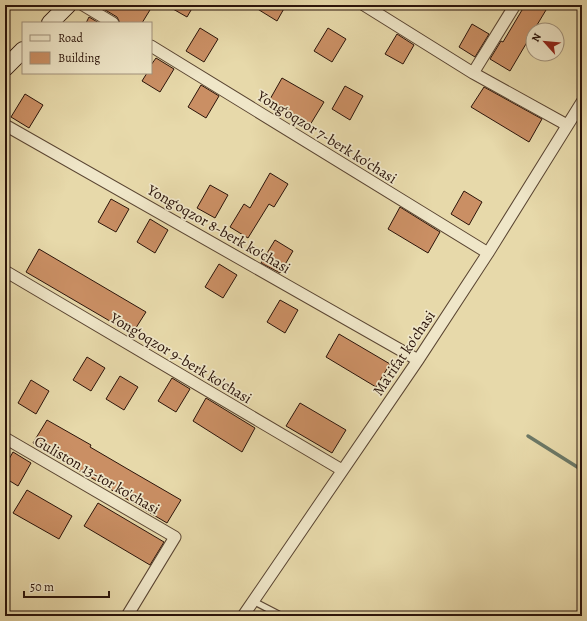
<svg xmlns="http://www.w3.org/2000/svg" width="587" height="621" font-family="Alegreya,serif">
<style>
.lines{fill:none;stroke-linecap:round;stroke-linejoin:round}
.stream{stroke:#6c7866;stroke-width:3.5}
.building{fill:#ca8f64;stroke:#2b140a}
.service-casing{stroke:#5a4532;stroke-width:8}
.minor-casing{stroke:#5a4532;stroke-width:13}
.secondary-casing{stroke:#2b140a;stroke-width:18}
.service{stroke:#efe6c8;stroke-width:5.5}
.minor{stroke:#efe6c8;stroke-width:11}
.secondary{stroke:#efe6c8;stroke-width:16}
.labels{text-anchor:middle;stroke-width:3.5;stroke-linejoin:round;paint-order:stroke}
.street-label{font-size:15px;fill:#2b140a;stroke:#efe6c8}
</style>
<rect width="100%" height="100%" fill="#e7d9aa"/>
<filter id="stains"><feTurbulence type="fractalNoise" baseFrequency=".005" numOctaves="4"/><feColorMatrix values="0 0 0 0 .2 0 0 0 0 .09 0 0 0 0 .02 0 0 0 .5 -.17"/></filter>
<radialGradient id="worn" r=".72"><stop offset=".6" stop-color="#630" stop-opacity="0"/><stop offset="1" stop-color="#630" stop-opacity=".3"/></radialGradient>
<g class="lines">
<path class="stream" d="M 528,436 L 582,470"/>
</g>
<path class="building" d="M 97,5 L 153,5 L 142,23 L 120,23 L 117,17 Z
M 166,5 L 194,5 L 187,17 Z
M 251,5 L 286,5 L 277,21 Z
M 525,5 L 549,5 L 534,30 L 533,30 L 533,32 L 510,71 L 490,59 L 501,41 L 503,42 Z
M 89,17 L 99,23 L 86,23 Z
M 472,24 L 489,34 L 475,57 L 459,47 Z
M 200,28 L 218,39 L 204,62 L 186,51 Z
M 328,28 L 346,39 L 332,62 L 314,51 Z
M 397,34 L 414,45 L 403,64 L 385,54 Z
M 156,58 L 174,69 L 160,92 L 142,81 L 147,73 L 151,73 L 151,65 Z
M 282,78 L 324,102 L 310,125 L 269,101 Z
M 201,85 L 219,96 L 206,118 L 188,107 Z
M 345,86 L 363,96 L 350,120 L 332,109 Z
M 484,87 L 542,119 L 529,142 L 471,107 Z
M 25,94 L 43,105 L 29,128 L 11,117 Z
M 270,173 L 288,184 L 274,207 L 269,204 L 248,238 L 230,227 L 244,204 L 250,208 Z
M 210,185 L 228,195 L 215,218 L 197,208 Z
M 464,191 L 482,202 L 469,225 L 451,214 Z
M 111,199 L 129,209 L 116,232 L 98,222 Z
M 400,207 L 440,232 L 428,253 L 388,229 Z
M 150,219 L 168,230 L 155,253 L 137,242 Z
M 275,240 L 293,251 L 280,273 L 261,263 Z
M 39,249 L 146,312 L 132,334 L 26,272 Z
M 219,264 L 237,275 L 223,298 L 205,287 Z
M 280,300 L 298,310 L 285,333 L 267,322 Z
M 339,334 L 390,364 L 376,387 L 326,357 Z
M 87,357 L 105,368 L 91,391 L 73,380 Z
M 120,376 L 138,387 L 124,410 L 106,399 Z
M 172,378 L 190,389 L 176,412 L 158,401 Z
M 31,380 L 49,391 L 36,414 L 18,403 Z
M 206,398 L 255,428 L 242,452 L 193,421 Z
M 300,403 L 346,430 L 332,453 L 286,426 Z
M 47,420 L 91,445 L 90,447 L 131,471 L 181,500 L 167,523 L 33,443 Z
M 13,452 L 31,463 L 18,486 L 5,478 L 5,466 Z
M 27,490 L 72,516 L 59,539 L 13,513 Z
M 98,503 L 164,542 L 150,565 L 84,526 Z"/>
<g class="lines">
<defs>
<path id="service" d="M 253,601 L 282,616"/>
<path id="minor" d="M 83,5 L 113,23
M 364,5 L 473,73 L 567,125
M 151,46 L 488,253
M 473,73 L 515,5
M 5,125 L 418,360
M 5,271 L 342,470
M 5,438 L 175,537 L 127,616
M 243,616 L 418,360 L 488,253 L 582,102"/>
<path id="secondary" d="M 50,23 L 68,5
M 5,68 L 23,50"/>
</defs>
<use href="#service" class="service-casing"/>
<use href="#minor" class="minor-casing"/>
<use href="#secondary" class="secondary-casing"/>
<use href="#service" class="service"/>
<use href="#minor" class="minor"/>
<use href="#secondary" class="secondary"/>
</g>
<g class="labels">
<g class="street-label">
<text transform="translate(327 137) rotate(32)" y="5">Yong‘oqzor 7-berk ko'chasi</text>
<text transform="translate(219 229) rotate(30)" y="5">Yong‘oqzor 8-berk ko'chasi</text>
<text transform="translate(404 353) rotate(-56)" y="5">Ma'rifat ko'chasi</text>
<text transform="translate(181 358) rotate(31)" y="5">Yong‘oqzor 9-berk ko'chasi</text>
<text transform="translate(97 475) rotate(30)" y="5">Guliston 13-tor ko'chasi</text>
</g>
</g>
<rect width="587" height="621" fill="none" stroke="#e7d9aa" stroke-width="20"/>
<rect x="6" y="6" width="575" height="609" fill="none" stroke="#2b140a" stroke-width="2"/>
<rect x="10" y="10" width="567" height="601" fill="none" stroke="#2b140a"/>
<rect x="22" y="22" width="130" height="52" fill="#efe6c8" stroke="#a1927c"/>
<rect x="30" y="35" width="20" height="6" fill="#efe6c8" stroke="#a1927c"/>
<text x="58" y="42" font-size="12" fill="#2b140a">Road</text>
<rect x="30" y="52" width="20" height="12" fill="#ca8f64" stroke="#a1927c"/>
<text x="58" y="62" font-size="12" fill="#2b140a">Building</text>
<g transform="translate(545 42) rotate(297)"><circle r="19" fill="#efe6c8" stroke="#a1927c"/>
<path d="M0-3L7 15L0 10L-7 15Z" fill="#8f2418"/>
<text y="-6" font-size="11" font-weight="bold" text-anchor="middle" fill="#2b140a">N</text>
</g>
<path d="M24 591v6h85v-6" fill="none" stroke="#2b140a" stroke-width="2"/>
<text x="30" y="591" font-size="12" fill="#2b140a" stroke="#efe6c8" stroke-width="3" paint-order="stroke">50 m</text>
<rect width="100%" height="100%" filter="url(#stains)"/>
<rect width="100%" height="100%" fill="url(#worn)"/>
</svg>
